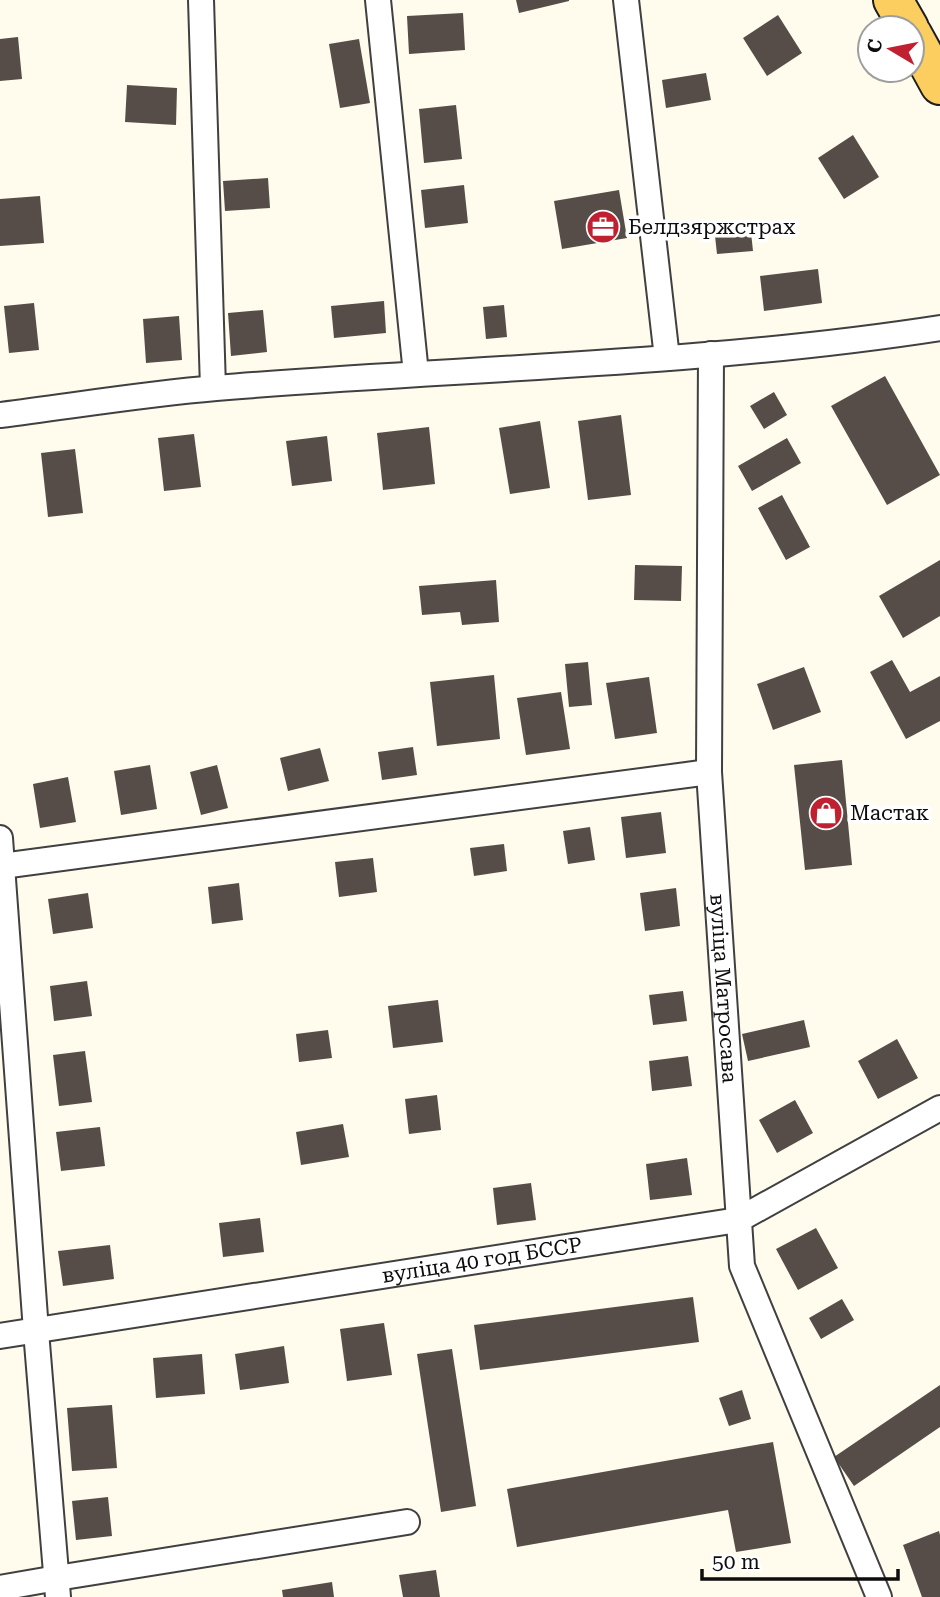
<svg xmlns="http://www.w3.org/2000/svg" width="940" height="1597" font-family="'Roboto Serif',serif">
<style>
.building{fill:#564d49}
.lines{fill:none;stroke-linecap:round;stroke-linejoin:round}
.minor-casing{stroke:#404040;stroke-width:28}
.primary-casing{stroke:#1e1e1e;stroke-width:42}
.minor{stroke:#fff;stroke-width:24}
.primary{stroke:#fcce60;stroke-width:38}
.labels{text-anchor:middle;stroke-width:7;stroke-linejoin:round;paint-order:stroke}
.poi-label{font-size:21px;fill:#0d0d0d;stroke:#fff;text-anchor:start}
.street-label{font-size:21px;fill:#0d0d0d;stroke:#fff}
</style>
<rect width="100%" height="100%" fill="#fffbed"/>
<path class="building" d="M 516,0 L 569,0 L 569,1 L 519,13 Z
M 463,13 L 465,50 L 409,54 L 407,16 Z
M 778,15 L 802,53 L 767,76 L 743,38 Z
M 18,37 L 22,79 L 0,81 L 0,39 Z
M 359,39 L 370,103 L 340,108 L 329,44 Z
M 706,73 L 711,100 L 666,108 L 662,80 Z
M 127,85 L 177,88 L 176,125 L 125,122 Z
M 456,105 L 462,159 L 424,163 L 419,109 Z
M 853,135 L 879,177 L 844,199 L 818,158 Z
M 268,178 L 270,208 L 225,211 L 223,181 Z
M 464,185 L 468,223 L 425,228 L 421,190 Z
M 619,190 L 627,238 L 562,249 L 554,201 Z
M 40,196 L 44,243 L 0,246 L 0,199 Z
M 750,223 L 753,251 L 717,254 L 714,227 Z
M 818,269 L 822,303 L 764,311 L 760,276 Z
M 384,301 L 386,333 L 334,338 L 331,306 Z
M 34,303 L 39,350 L 9,353 L 4,306 Z
M 504,305 L 507,337 L 486,339 L 483,307 Z
M 263,310 L 267,352 L 231,356 L 228,313 Z
M 179,316 L 182,360 L 146,363 L 143,319 Z
M 885,376 L 940,475 L 887,505 L 831,406 Z
M 774,392 L 787,415 L 764,429 L 750,406 Z
M 621,415 L 631,495 L 588,500 L 578,421 Z
M 540,421 L 550,488 L 510,494 L 499,428 Z
M 429,427 L 435,484 L 383,490 L 377,433 Z
M 194,434 L 201,487 L 164,491 L 158,438 Z
M 327,436 L 332,481 L 292,486 L 286,441 Z
M 787,438 L 801,463 L 752,491 L 738,466 Z
M 75,449 L 83,513 L 48,517 L 41,453 Z
M 782,495 L 810,547 L 786,560 L 758,508 Z
M 940,560 L 940,616 L 903,638 L 879,596 Z
M 635,565 L 682,566 L 681,601 L 634,600 Z
M 496,580 L 499,622 L 462,625 L 460,612 L 422,615 L 419,586 Z
M 892,660 L 910,692 L 940,676 L 940,721 L 906,739 L 870,672 Z
M 588,662 L 592,705 L 569,707 L 565,664 Z
M 804,667 L 821,712 L 773,730 L 757,684 Z
M 494,675 L 500,739 L 437,746 L 430,682 Z
M 649,677 L 657,733 L 615,739 L 606,683 Z
M 561,692 L 570,749 L 526,755 L 517,698 Z
M 413,747 L 417,775 L 382,780 L 378,752 Z
M 320,748 L 329,781 L 288,791 L 280,758 Z
M 842,760 L 852,865 L 805,870 L 794,765 Z
M 150,765 L 157,809 L 121,815 L 114,771 Z
M 217,765 L 228,808 L 201,815 L 190,772 Z
M 68,777 L 76,822 L 40,828 L 33,784 Z
M 661,812 L 666,853 L 626,858 L 621,817 Z
M 590,827 L 595,860 L 568,864 L 563,831 Z
M 504,844 L 507,871 L 474,876 L 470,848 Z
M 373,858 L 377,892 L 339,897 L 335,862 Z
M 239,883 L 243,920 L 212,924 L 208,887 Z
M 676,888 L 680,926 L 645,931 L 640,893 Z
M 88,893 L 93,928 L 53,934 L 48,899 Z
M 87,981 L 92,1016 L 54,1021 L 50,986 Z
M 683,991 L 687,1021 L 653,1025 L 649,995 Z
M 438,1000 L 443,1042 L 393,1048 L 388,1006 Z
M 804,1020 L 810,1047 L 748,1061 L 742,1034 Z
M 328,1030 L 332,1058 L 299,1062 L 296,1034 Z
M 897,1039 L 918,1078 L 878,1099 L 858,1061 Z
M 85,1051 L 92,1102 L 59,1106 L 53,1055 Z
M 688,1056 L 692,1086 L 652,1091 L 649,1061 Z
M 437,1095 L 441,1130 L 409,1134 L 405,1099 Z
M 795,1100 L 813,1133 L 777,1153 L 759,1120 Z
M 343,1124 L 349,1157 L 301,1165 L 296,1132 Z
M 100,1127 L 105,1166 L 61,1171 L 56,1132 Z
M 687,1158 L 692,1195 L 650,1200 L 646,1164 Z
M 531,1183 L 536,1220 L 497,1225 L 493,1188 Z
M 260,1218 L 264,1252 L 223,1257 L 219,1223 Z
M 816,1228 L 838,1268 L 798,1290 L 776,1249 Z
M 110,1245 L 114,1279 L 63,1286 L 58,1251 Z
M 693,1297 L 699,1342 L 480,1370 L 474,1325 Z
M 842,1299 L 854,1320 L 821,1339 L 809,1318 Z
M 384,1323 L 392,1375 L 347,1381 L 340,1329 Z
M 284,1346 L 289,1383 L 240,1390 L 235,1354 Z
M 452,1349 L 476,1506 L 441,1512 L 417,1354 Z
M 202,1354 L 205,1394 L 156,1398 L 153,1358 Z
M 940,1385 L 940,1427 L 854,1486 L 834,1457 Z
M 742,1390 L 751,1419 L 729,1426 L 719,1398 Z
M 112,1405 L 117,1468 L 72,1471 L 67,1408 Z
M 773,1442 L 791,1543 L 736,1552 L 728,1510 L 517,1547 L 507,1489 Z
M 108,1497 L 112,1536 L 76,1540 L 72,1501 Z
M 939,1531 L 940,1535 L 940,1597 L 922,1597 L 903,1545 Z
M 436,1570 L 440,1597 L 403,1597 L 399,1575 Z
M 332,1582 L 334,1597 L 283,1597 L 282,1590 Z"/>
<g class="lines">
<defs>
<g id="minor">
<path d="M 201,0 L 213,388"/>
<path d="M 378,0 L 416,374"/>
<path d="M 626,0 L 667,358"/>
<path id="s1" d="M 711,354 L 709,772 L 742,1266 L 879,1597"/>
<path d="M 0,415 C 72,406 144,394 216,388 C 457,368 701,365 940,328"/>
<path d="M 0,838 L 36,1331 L 58,1597"/>
<path d="M 2,866 L 709,772"/>
<path id="s2" d="M 0,1336 L 738,1220 L 940,1108"/>
<path d="M 0,1588 L 57,1578 L 407,1522"/>
</g>
<path id="primary" d="M 893,0 L 909,28
M 912,34 L 940,85"/>
</defs>
<use href="#minor" class="minor-casing"/>
<use href="#primary" class="primary-casing"/>
<use href="#minor" class="minor"/>
<use href="#primary" class="primary"/>
</g>
<defs>
<symbol id="office-disc" viewBox="-11 -11 22 22"><circle r="9.5" fill="#c02131" stroke="#fff"/><path d="M-6-3h4V-5.5h4V-3h4V5H-6ZM-1-4.5V-3h2v-1.5ZM-6 0V1H6V0Z" fill="#fff"/></symbol>
<symbol id="shop-disc" viewBox="-11 -11 22 22"><circle r="9.5" fill="#c02131" stroke="#fff"/><path d="M-5-2.5h2.3a2.7 3.5 0 0 1 5.4 0H5L5.5 6h-11ZM-1.5-2.5h3a1.5 2.3 0 0 0-3 0Z" fill="#fff"/></symbol>
</defs>
<g fill-rule="evenodd">
<use href="#office-disc" x="584" y="208" width="38" height="38"/>
<use href="#shop-disc" x="807" y="794" width="38" height="38"/>
</g>
<g class="labels">
<g class="poi-label">
<text x="628" y="234">Белдзяржстрах</text>
<text x="850" y="820">Мастак</text>
</g>
<g class="street-label">
<text dy="7" stroke="none"><textPath href="#s1" startOffset="635">вуліца Матросава</textPath></text>
<text dy="7" stroke="none"><textPath href="#s2" startOffset="488">вуліца 40 год БССР</textPath></text>
</g>
</g>
<g transform="translate(891 49) rotate(280)"><circle r="33" fill="#ffffff" stroke="#9e9e9e" stroke-width="2"/>
<path d="M0-5L12 26L0 18L-12 26Z" fill="#c02131"/>
<text y="-10" font-size="19" font-weight="bold" text-anchor="middle" fill="#0d0d0d">С</text>
</g>
<path d="M702 1569v10h196v-10" fill="none" stroke="#0d0d0d" stroke-width="3.5"/>
<text x="712" y="1569" font-size="21" fill="#0d0d0d" stroke="#ffffff" stroke-width="5" paint-order="stroke">50 m</text>
</svg>
